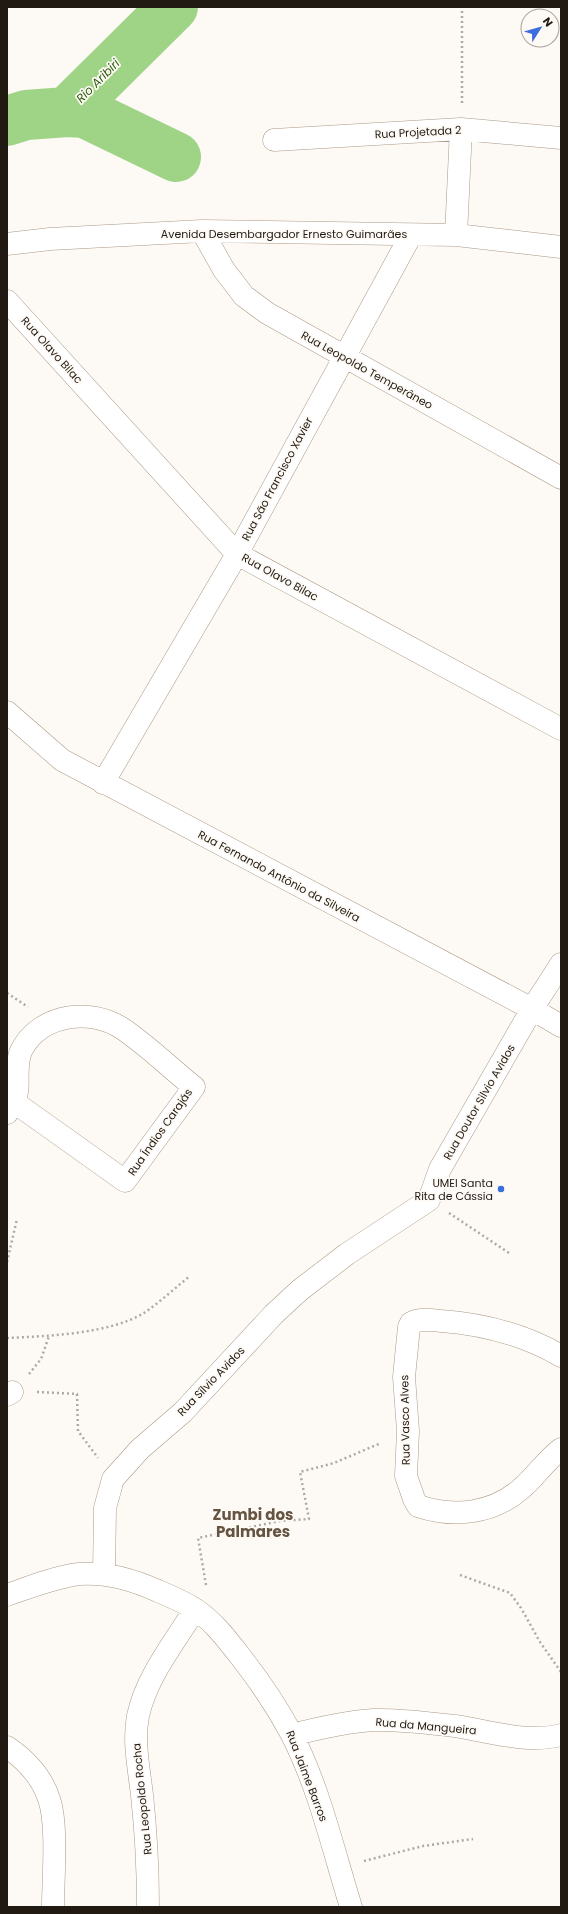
<svg xmlns="http://www.w3.org/2000/svg" width="568" height="1914" font-family="Poppins,sans-serif">
<style>
.lines{fill:none;stroke-linecap:round;stroke-linejoin:round}
.river{stroke:#9fd486;stroke-width:50}
.minor-casing{stroke:#ab9985;stroke-width:23}
.path{stroke:#aea9a3;stroke-width:2.5;stroke-dasharray:2 3;stroke-linecap:butt}
.minor{stroke:#fff;stroke-width:22}
.poi-dot{fill:#3a6edd;stroke:#fdf9f5;stroke-width:1.5}
.labels{text-anchor:middle;stroke-width:3.5;stroke-linejoin:round;paint-order:stroke}
.street-label{font-size:11px;fill:#211a12;stroke:#fdf9f5}
.poi-label{font-size:11px;fill:#211a12;stroke:#fdf9f5;text-anchor:end}
.water-label{font-size:12px;font-style:italic;fill:#2e5d0c;stroke:#fdf9f5}
.district-label{font-size:15px;font-weight:bold;fill:#655442;stroke:#fdf9f5}
</style>
<rect width="100%" height="100%" fill="#fdf9f5"/>
<g class="lines">
<path class="river" d="M 67,112 L 173,7
M 7,121 L 26,115 L 67,112 L 85,113 L 176,157"/>
<defs>
<path id="minor" d="M 274,140 L 461,129 L 561,138
M 202,231 L 224,270 L 244,296 L 267,313 L 561,478
M 456,235 L 461,129
M 7,244 L 50,239 L 202,231 L 456,235 L 561,247
M 7,301 L 237,554 L 561,729
M 7,712 L 62,760 L 532,1009 L 561,1026
M 103,783 L 237,554 L 411,235
M 7,1113 C 9,1109 12,1106 14,1103 C 22,1086 13,1066 22,1049 C 41,1014 91,1007 123,1029 C 148,1046 170,1068 194,1087 L 125,1181 L 14,1102
M 561,1356 C 525,1335 482,1324 441,1321 C 431,1320 420,1318 411,1323 L 409,1327 L 404,1377 L 408,1431 L 406,1476 L 414,1499 L 418,1506 C 454,1518 493,1514 522,1488 C 536,1476 546,1460 561,1449
M 7,1395 L 12,1392
M 104,1574 L 105,1508 L 113,1479 L 140,1449 L 183,1412 L 274,1314 L 300,1290 L 347,1254 L 429,1200 L 440,1169 L 532,1009 L 561,964
M 7,1595 C 30,1587 55,1577 79,1574 C 106,1572 134,1580 158,1591 C 170,1596 182,1601 193,1608 C 213,1620 229,1642 243,1660 C 261,1683 277,1707 291,1733 C 319,1787 333,1849 351,1907
M 292,1735 C 319,1728 345,1722 373,1720 C 400,1719 428,1723 455,1726 C 489,1731 527,1744 561,1735
M 7,1747 C 26,1760 42,1777 49,1799 C 58,1824 53,1879 53,1907
M 148,1907 C 148,1869 146,1832 142,1795 C 139,1769 133,1741 138,1716 C 146,1677 175,1642 195,1609"/>
</defs>
<use href="#minor" class="minor-casing"/>
<path class="path" d="M 462,103 L 462,7
M 7,993 L 28,1007
M 449,1213 L 509,1253
M 7,1262 L 17,1219
M 7,1338 C 48,1336 109,1334 144,1313 C 160,1302 175,1288 190,1276
M 29,1374 L 41,1359 L 49,1336
M 37,1392 L 77,1394 L 78,1431 L 98,1458
M 460,1575 L 510,1593 L 521,1608 L 540,1642 L 561,1672
M 206,1585 L 198,1538 L 280,1521 L 309,1519 L 300,1472 L 334,1463 L 381,1443
M 364,1861 L 423,1846 L 473,1839"/>
<use href="#minor" class="minor"/>
</g>
<circle class="poi-dot" cx="501" cy="1189" r="4"/>
<g class="labels">
<g class="street-label">
<text transform="translate(418 132) rotate(-3)" y="4">Rua Projetada 2</text>
<text x="284" y="238">Avenida Desembargador Ernesto Guimarães</text>
<text transform="translate(52 350) rotate(48)" y="4">Rua Olavo Bilac</text>
<text transform="translate(367 370) rotate(29)" y="4">Rua Leopoldo Temperâneo</text>
<text transform="translate(277 479) rotate(-62)" y="4">Rua São Francisco Xavier</text>
<text transform="translate(280 577) rotate(29)" y="4">Rua Olavo Bilac</text>
<text transform="translate(279 876) rotate(28)" y="4">Rua Fernando Antônio da Silveira</text>
<text transform="translate(479 1102) rotate(-60)" y="4">Rua Doutor Silvio Avidos</text>
<text transform="translate(160 1132) rotate(-55)" y="4">Rua Índios Carajás</text>
<text transform="translate(211 1381) rotate(-46)" y="4">Rua Sílvio Avidos</text>
<text transform="translate(405 1420) rotate(-91)" y="4">Rua Vasco Alves</text>
<text transform="translate(426 1726) rotate(5)" y="4">Rua da Mangueira</text>
<text transform="translate(307 1776) rotate(69)" y="4">Rua Jaime Barros</text>
<text transform="translate(142 1799) rotate(-96)" y="4">Rua Leopoldo Rocha</text>
</g>
<g class="poi-label">
<text x="493" y="1187">UMEI Santa<tspan x="493" dy="13">Rita de Cássia</tspan></text>
</g>
<g class="water-label">
<text transform="translate(98 81) rotate(-45)" y="4">Rio Aribiri</text>
</g>
<g class="district-label">
<text x="253" y="1520">Zumbi dos<tspan x="253" dy="17">Palmares</tspan></text>
</g>
</g>
<rect width="568" height="1914" fill="none" stroke="#211a12" stroke-width="16"/>
<g transform="translate(540 28) rotate(53)"><circle r="19" fill="#fdf9f5" stroke="#a5a09a"/>
<path d="M0-3L7 15L0 10L-7 15Z" fill="#3a6edd"/>
<text y="-6" font-size="11" font-weight="bold" text-anchor="middle" fill="#211a12">N</text>
</g>
</svg>
